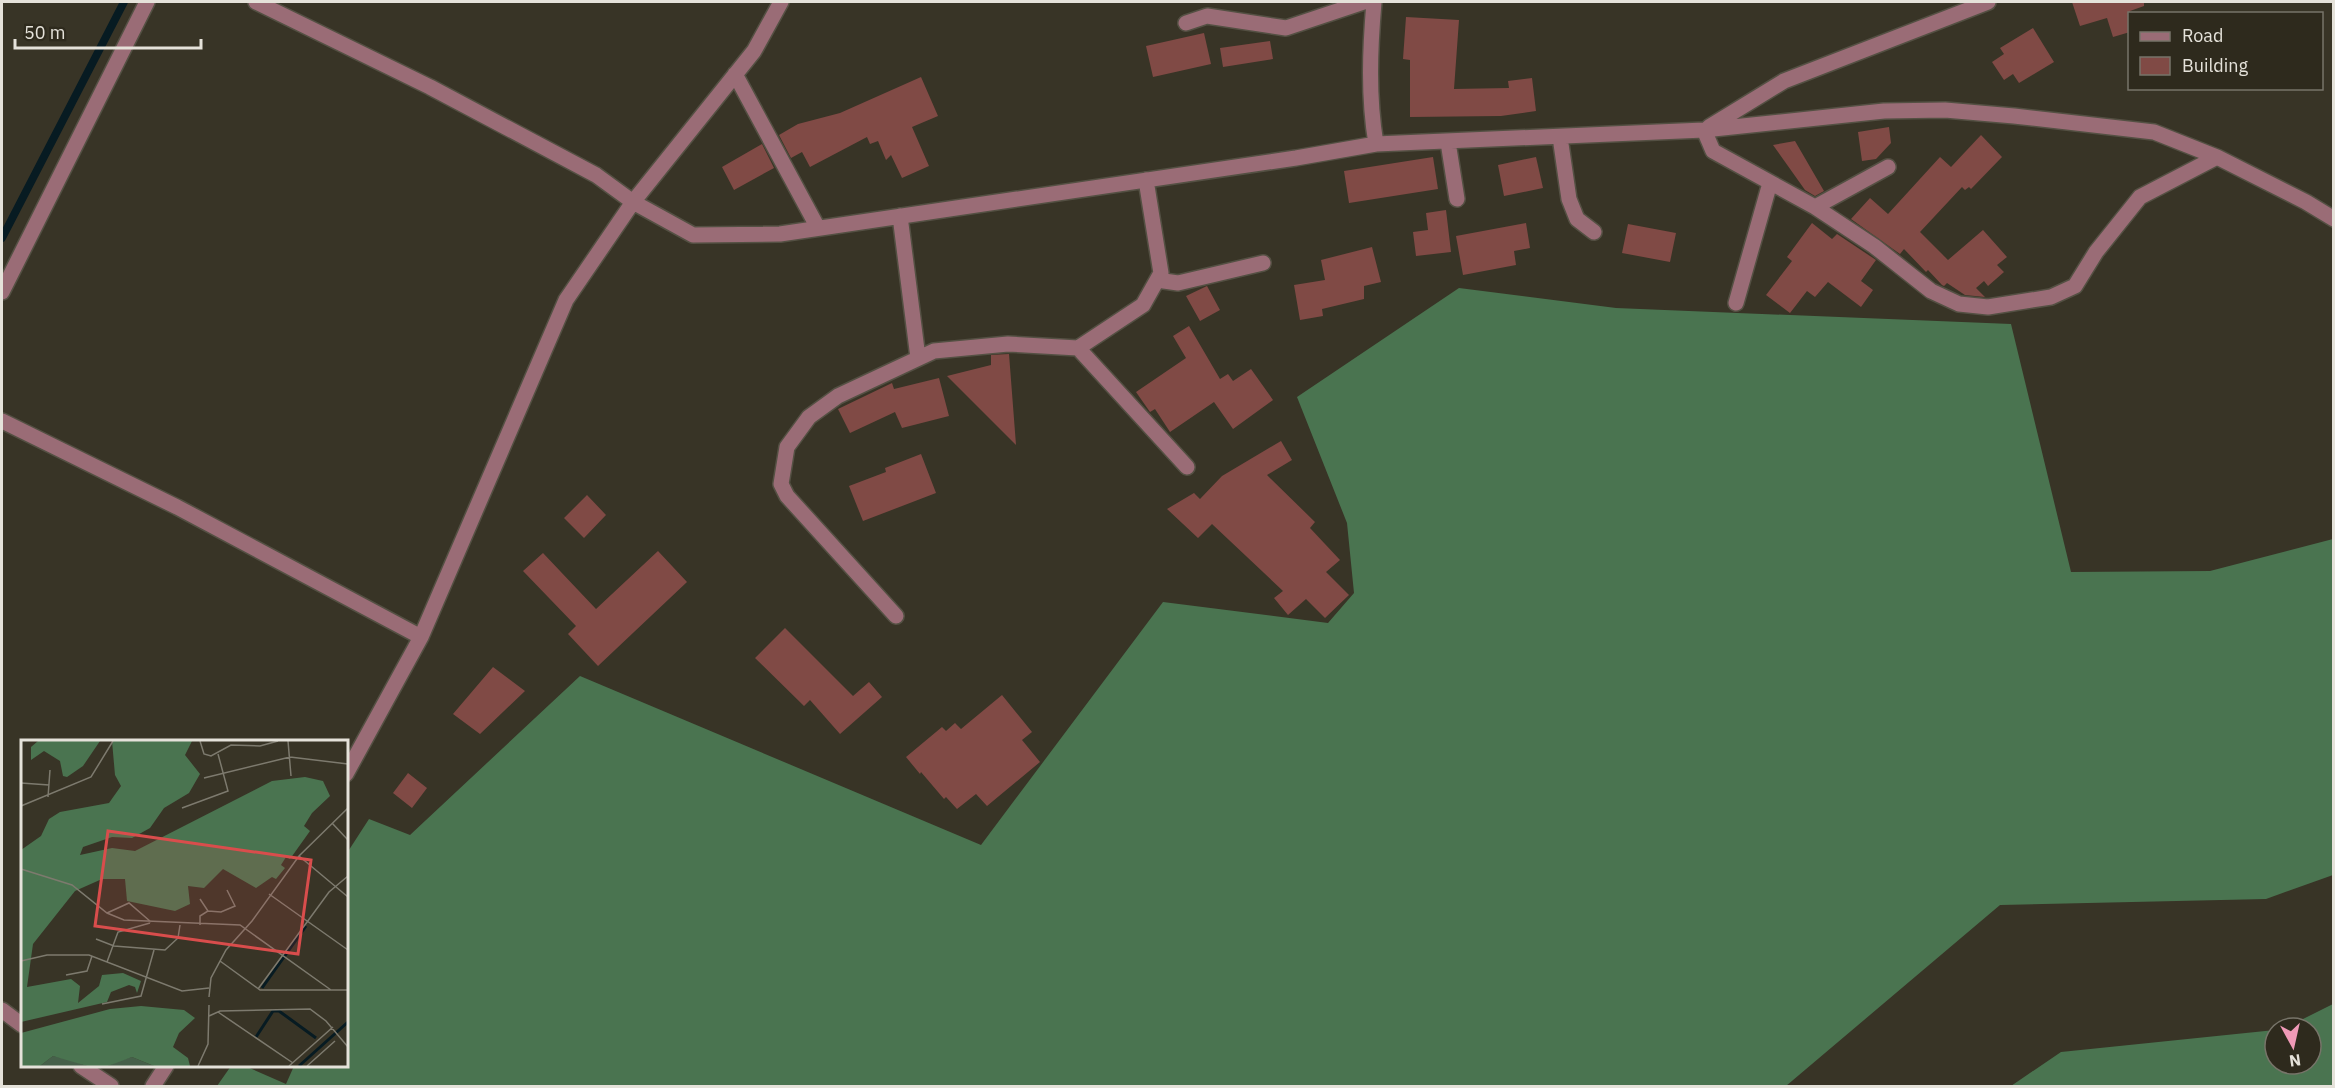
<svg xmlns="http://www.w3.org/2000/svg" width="2335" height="1088" font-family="'IBM Plex Sans',sans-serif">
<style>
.forest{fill:#4a7450}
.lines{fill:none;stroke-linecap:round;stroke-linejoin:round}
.stream{stroke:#071b22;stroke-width:8}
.building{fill:#804a45}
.minor-casing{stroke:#545043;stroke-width:18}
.minor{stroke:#9a6c76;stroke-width:15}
.inset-river{fill:none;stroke:#071b22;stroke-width:3}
.inset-road{fill:none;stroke:#7d7a6e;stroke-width:1.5}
.view{fill:#d94d4c;fill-opacity:0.15;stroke:#d94d4c;stroke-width:3}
.inset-edge{fill:none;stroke:#e5e2da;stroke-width:3}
</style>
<rect width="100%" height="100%" fill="#383426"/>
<path class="forest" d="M 1459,288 L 1616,308 L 2011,324 L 2071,572 L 2210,571 L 2333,539 L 2333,875 L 2266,899 L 2000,905 L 1786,1086 L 217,1086 L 231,1066 L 245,1066 L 286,1084 L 294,1066 L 346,1066 L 347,853 L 369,819 L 410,835 L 580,676 L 981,845 L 1163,602 L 1328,623 L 1354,593 L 1347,523 L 1297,397 Z
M 2333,1004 L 2333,1086 L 2011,1086 L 2061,1052 L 2275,1030 L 2275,1064 L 2311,1064 L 2311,1028 L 2285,1028 Z"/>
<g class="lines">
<path class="stream" d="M 2,238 L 124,2"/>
</g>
<path class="building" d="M 2072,2 L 2144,2 L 2144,6 L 2130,11 L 2130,32 L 2113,37 L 2107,18 L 2080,26 Z
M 1406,17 L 1459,20 L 1454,89 L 1509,88 L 1508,81 L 1532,78 L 1536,111 L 1501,116 L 1410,117 L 1410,60 L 1403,59 Z
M 2033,28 L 2054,62 L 2019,83 L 2013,74 L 2004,80 L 1992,62 L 2004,54 L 2000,48 Z
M 1204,33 L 1211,64 L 1153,77 L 1146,46 Z
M 1270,41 L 1273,59 L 1223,67 L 1220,48 Z
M 921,77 L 938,116 L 912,127 L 929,166 L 902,178 L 891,155 L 886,160 L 878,141 L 870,144 L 867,137 L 810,167 L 802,152 L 791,158 L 779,135 L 798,124 L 840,113 Z
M 1889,127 L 1891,143 L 1876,159 L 1862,161 L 1858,132 Z
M 1981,135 L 2002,157 L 1971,189 L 1969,187 L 1965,190 L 1962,187 L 1920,232 L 1948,260 L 1983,230 L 2007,257 L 1997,265 L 2004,272 L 1988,286 L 1984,281 L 1976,288 L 1985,297 L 1965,295 L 1947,283 L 1944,286 L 1942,285 L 1928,270 L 1926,272 L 1904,249 L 1900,254 L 1851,219 L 1870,198 L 1888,214 L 1940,157 L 1951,167 Z
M 1795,141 L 1824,191 L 1815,196 L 1805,190 L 1773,145 Z
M 762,144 L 774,168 L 734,190 L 722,167 Z
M 1433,157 L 1438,189 L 1349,203 L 1344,171 Z
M 1536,157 L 1543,188 L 1504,196 L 1498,165 Z
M 1446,210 L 1451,252 L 1416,256 L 1413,232 L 1428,230 L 1426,213 Z
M 1526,223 L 1530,248 L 1514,251 L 1516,265 L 1463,275 L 1456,236 Z
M 1812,223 L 1832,239 L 1837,234 L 1876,260 L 1861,281 L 1873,290 L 1861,307 L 1828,282 L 1815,297 L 1807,291 L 1790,313 L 1766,295 L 1792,261 L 1787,257 Z
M 1628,224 L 1676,233 L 1670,262 L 1622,253 Z
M 1372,247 L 1381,282 L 1364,286 L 1364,299 L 1322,309 L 1323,316 L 1300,320 L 1294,285 L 1325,280 L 1321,260 Z
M 1207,286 L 1220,310 L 1200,321 L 1186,296 Z
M 1189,326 L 1220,379 L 1228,374 L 1233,381 L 1251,369 L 1273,400 L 1233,429 L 1214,402 L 1170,432 L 1155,409 L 1150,412 L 1136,392 L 1186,358 L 1173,336 Z
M 1009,354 L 1016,445 L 947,376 L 991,365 L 991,355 Z
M 939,378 L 949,416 L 902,428 L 895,412 L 850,433 L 838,409 L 892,383 L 894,389 Z
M 1281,441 L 1292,460 L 1267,475 L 1315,522 L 1310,528 L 1340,560 L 1326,572 L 1349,595 L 1325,618 L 1306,599 L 1288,615 L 1274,598 L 1283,591 L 1212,524 L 1198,538 L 1167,509 L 1194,493 L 1200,499 L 1222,476 Z
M 921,454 L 936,493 L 863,521 L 849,486 L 886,472 L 885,468 Z
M 587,495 L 606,515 L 584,538 L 564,518 Z
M 658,551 L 687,582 L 598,666 L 568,634 L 576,626 L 523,571 L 543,553 L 596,609 Z
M 785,628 L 853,696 L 869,682 L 882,697 L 840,734 L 810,700 L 804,706 L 755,658 Z
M 493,667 L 525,691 L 480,734 L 453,714 Z
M 1002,695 L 1032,732 L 1022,740 L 1040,762 L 987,806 L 976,794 L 957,809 L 946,797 L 944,799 L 921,772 L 920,774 L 906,757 L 942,727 L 946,731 L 955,723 L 961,729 Z
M 408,773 L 427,788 L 412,808 L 393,793 Z"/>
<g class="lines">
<defs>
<path id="minor" d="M 256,2 L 430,87 L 596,175 L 633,202 L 693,235 L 780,234 L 1296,158 L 1376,144 L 1704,130 L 1884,111 L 1945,110 L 2014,116 L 2154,132 L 2217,157 L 2306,202 L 2334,219
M 1374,2 C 1370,49 1368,96 1376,144
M 1186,23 L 1207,16 L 1286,28 L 1364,2
M 735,74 L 818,228
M 1709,127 L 1784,81 L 1988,2
M 1704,130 L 1713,151 L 1815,207 L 1874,246 L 1931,291 L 1959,304 L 1988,307 L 2051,297 L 2075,286 L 2096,252 L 2140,197 L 2217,157
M 1560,137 L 1569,199 L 1577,219 L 1594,232
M 1448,142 L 1457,199
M 1146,180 L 1161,273 L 1143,305 L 1078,348 L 1187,467
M 1815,207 L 1888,167
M 900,216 L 918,358
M 1157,280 L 1178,283 L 1263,263
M 2,292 L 147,2
M 1736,303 L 1770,183
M 2,421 L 177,507 L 421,637
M 896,616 L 787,496 L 781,484 L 787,447 L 809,417 L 838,396 L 934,351 L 1008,344 L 1078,348
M 346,774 L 421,637 L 566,300 L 633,202 L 754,51 L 781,2
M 2,1010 L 22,1025
M 81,1066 L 111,1086
M 153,1086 L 166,1066"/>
</defs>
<use href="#minor" class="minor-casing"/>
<use href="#minor" class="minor"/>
</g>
<g transform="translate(21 740)">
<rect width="327" height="327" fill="#383426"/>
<path d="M 32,316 L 46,319 L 66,326 L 19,326 ZM 111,317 L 133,326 L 87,326 L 97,321 Z" fill="#46604a"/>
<path d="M 17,1 L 79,1 L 62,26 L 46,37 L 42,36 L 39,21 L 23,11 L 10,20 L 10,7 ZM 91,1 L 171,1 L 164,15 L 179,34 L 168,53 L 143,68 L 129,88 L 111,98 L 91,97 L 62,107 L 59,115 L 91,108 L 114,111 L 251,41 L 284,37 L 302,41 L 309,56 L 291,73 L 283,86 L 289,91 L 269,119 L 265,117 L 260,125 L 264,128 L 255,139 L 251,137 L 235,148 L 202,129 L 183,148 L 167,146 L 169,164 L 154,171 L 106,161 L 104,139 L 81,139 L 54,151 L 12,204 L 6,247 L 50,239 L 59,246 L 57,263 L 78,246 L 81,235 L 102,233 L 120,241 L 116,253 L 114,247 L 108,245 L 90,252 L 86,262 L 0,282 L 0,110 L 20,96 L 28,79 L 39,72 L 88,63 L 100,46 L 94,35 ZM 120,266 L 163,270 L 174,278 L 158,293 L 152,307 L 167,318 L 169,326 L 133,326 L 111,317 L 87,326 L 66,326 L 32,316 L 19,326 L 0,326 L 0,293 L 89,269 Z" fill="#4a7450"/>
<path class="inset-river" d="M 241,248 L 285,186M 235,297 L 252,271 L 258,271 L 295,298M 278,326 L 327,282"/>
<path class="inset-road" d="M 179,1 L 183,14 L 190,16 L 210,5 L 239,6 L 257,1M 267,1 L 270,36M 183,38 L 269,17 L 327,24M 0,43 L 28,45M 27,57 L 29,30M 0,66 L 70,37 L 92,1M 161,68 L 207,51 L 197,14M 311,83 L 327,100M 278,116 L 327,157M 0,129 L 51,145 L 86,173 L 103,180 L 219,185 L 310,250M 248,154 L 327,210M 179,159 L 187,171 L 179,176 L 179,185M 187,171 L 200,172 L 214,166 L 206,150M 86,173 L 108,163 L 130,182M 75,199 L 93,206 L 144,210 L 157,198 L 159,185M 0,221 L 26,215 L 68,215 L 161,251 L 188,248M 199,221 L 239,250 L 327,250M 86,222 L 97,192 L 129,183M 45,235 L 66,231 L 71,216M 237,249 L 308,152 L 327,136M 188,257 L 190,238 L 205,210 L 231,181 L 278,116 L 327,68M 81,264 L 120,256 L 133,210M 197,272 L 272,323M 188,276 L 199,271 L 289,269 L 305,281 L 327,307M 177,326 L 187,304 L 188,265M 268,326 L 312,287M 286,326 L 314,301"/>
<path class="view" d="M 87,91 L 290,120 L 277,214 L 74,186 Z"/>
<rect width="327" height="327" class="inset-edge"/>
</g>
<rect width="2335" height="1088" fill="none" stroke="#e5e2da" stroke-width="6"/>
<rect x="2128" y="12" width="195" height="78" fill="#2e2a1d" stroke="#777469" stroke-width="1.5"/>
<rect x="2140" y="32" width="30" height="9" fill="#9a6c76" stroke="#777469" stroke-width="1.5"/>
<text x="2182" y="42" font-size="18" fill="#e5e2da">Road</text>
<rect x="2140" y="57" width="30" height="18" fill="#804a45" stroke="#777469" stroke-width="1.5"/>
<text x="2182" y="72" font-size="18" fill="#e5e2da">Building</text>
<g transform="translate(2293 1046) rotate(172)"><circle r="28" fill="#2e2a1d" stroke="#777469" stroke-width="1.5"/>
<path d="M0-4.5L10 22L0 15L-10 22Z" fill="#f09ab7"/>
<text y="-9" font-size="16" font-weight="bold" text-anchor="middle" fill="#e5e2da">N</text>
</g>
<path d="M15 39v9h186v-9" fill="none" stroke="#e5e2da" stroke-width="3"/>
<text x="24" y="39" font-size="18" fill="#e5e2da" stroke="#2e2a1d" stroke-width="4.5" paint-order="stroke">50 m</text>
</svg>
